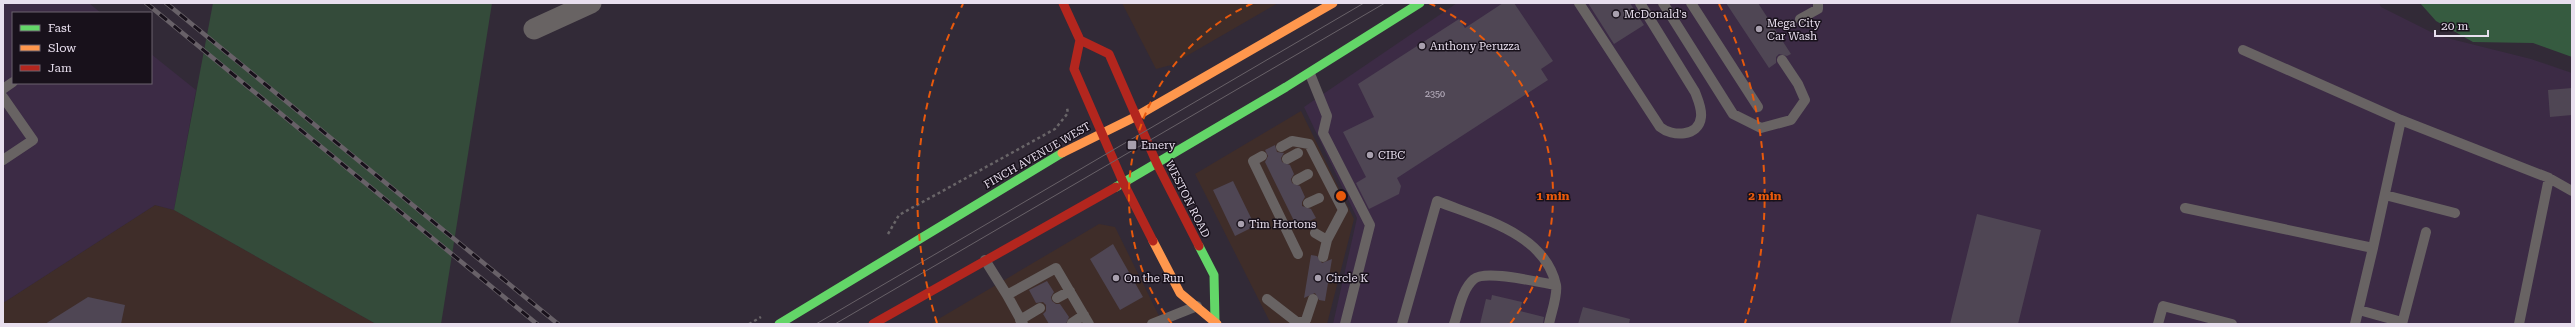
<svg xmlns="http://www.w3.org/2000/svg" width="2575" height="327" font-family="'Roboto Serif',serif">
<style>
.commercial{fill:#3f2d29}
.built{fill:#3c2b45}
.green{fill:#344b3a}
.forest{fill:#365b40}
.building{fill:#4f4654}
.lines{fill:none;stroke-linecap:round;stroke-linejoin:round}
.path{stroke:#696568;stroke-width:2.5;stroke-dasharray:3 3;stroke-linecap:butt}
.lane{stroke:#686363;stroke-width:10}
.street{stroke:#686363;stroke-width:21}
.fast{stroke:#63d668;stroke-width:9}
.slow{stroke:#ff974d;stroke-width:9}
.jam{stroke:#b3261e;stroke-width:9}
.tram{stroke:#686168;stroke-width:1}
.rail-casing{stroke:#686168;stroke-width:4.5}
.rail{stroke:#18111b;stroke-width:3;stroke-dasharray:9;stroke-linecap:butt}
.ring{fill:none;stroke:#e8590c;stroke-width:2;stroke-dasharray:7 5}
.poi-dot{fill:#a8a0ae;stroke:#18111b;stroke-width:1.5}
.labels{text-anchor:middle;stroke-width:3;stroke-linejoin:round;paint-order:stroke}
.number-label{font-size:9px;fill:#c2b9c8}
.poi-label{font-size:11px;fill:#e8dfee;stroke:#18111b;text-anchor:start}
.street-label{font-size:11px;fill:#e8dfee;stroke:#18111b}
.centre{fill:#e8590c;stroke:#18111b;stroke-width:2}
.ring-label{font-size:12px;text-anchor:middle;font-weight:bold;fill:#e8590c;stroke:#18111b;stroke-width:3;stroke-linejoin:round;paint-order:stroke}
</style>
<rect width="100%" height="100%" fill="#322a37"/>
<path class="commercial" d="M 1122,3 L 1278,3 L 1171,65 L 1156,69 Z
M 1301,111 L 1354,219 L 1327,324 L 1271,324 L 1195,174 Z
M 155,205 L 174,210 L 376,324 L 3,324 L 3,303 Z
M 1099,224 L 1115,227 L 1163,324 L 930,324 Z"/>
<path class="built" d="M 3,3 L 89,3 L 101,13 L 13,13 L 13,83 L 151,83 L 151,54 L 196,90 L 174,210 L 155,205 L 3,303 Z
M 1457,3 L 2379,3 L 2381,7 L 2439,36 L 2531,59 L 2572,73 L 2572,324 L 1333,324 L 1357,218 L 1304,107 Z"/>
<path class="green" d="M 213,3 L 492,3 L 441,324 L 376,324 L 174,210 Z"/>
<path class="forest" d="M 2420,3 L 2572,3 L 2572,57 L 2533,43 L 2473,42 L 2436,21 Z"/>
<path class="building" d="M 1503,3 L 1514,3 L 1553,61 L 1541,69 L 1548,80 L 1397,178 L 1401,186 L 1399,194 L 1369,209 L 1356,183 L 1366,177 L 1343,132 L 1374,117 L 1358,84 L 1459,19 L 1465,28 Z
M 1588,3 L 1630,3 L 1644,25 L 1614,44 Z
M 1726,3 L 1758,3 L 1791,54 L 1787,56 L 1779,54 L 1776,57 L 1776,63 L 1769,68 Z
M 2572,88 L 2572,115 L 2550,117 L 2548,90 Z
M 1275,145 L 1277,152 L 1284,153 L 1281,158 L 1282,162 L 1290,165 L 1294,174 L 1291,179 L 1292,183 L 1300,186 L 1305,197 L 1302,202 L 1302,206 L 1311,209 L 1316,218 L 1297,227 L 1265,162 L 1268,156 L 1265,150 Z
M 1233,181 L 1255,226 L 1235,236 L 1213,190 Z
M 1977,214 L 2041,230 L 2018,324 L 1950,324 Z
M 1113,244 L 1143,297 L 1120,310 L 1090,259 Z
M 1311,255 L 1317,256 L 1322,263 L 1332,259 L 1325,301 L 1319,300 L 1315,293 L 1304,298 Z
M 1047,281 L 1054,292 L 1051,297 L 1052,301 L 1056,304 L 1060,304 L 1069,317 L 1066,324 L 1049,324 L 1043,314 L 1046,311 L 1046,305 L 1043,302 L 1036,303 L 1029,290 Z
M 1492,295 L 1522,302 L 1520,311 L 1544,317 L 1543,324 L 1480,324 L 1486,299 L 1491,300 Z
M 88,297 L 125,305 L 121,324 L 45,324 Z
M 1583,307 L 1630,319 L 1629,324 L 1578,324 Z"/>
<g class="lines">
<path class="path" d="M 888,234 L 899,215 L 1055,129 L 1068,113 L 1067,108
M 749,324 L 761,317"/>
<path class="lane" d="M 1579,3 L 1660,127 C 1672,137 1699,137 1701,117 C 1702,108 1698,100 1695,92 L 1640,3
M 1663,3 L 1733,114 L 1761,128 L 1791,120 L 1805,100 L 1798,84 L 1782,60
M 1691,3 L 1758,107
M 1800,19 L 1818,9 L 1818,3
M 2243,50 L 2401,120
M 1310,74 L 1327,116 L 1323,133 L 1370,225 L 1345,324
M 3,89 L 13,82
M 3,97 L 33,140 L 3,160
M 1281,147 L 1292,141 L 1309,144 L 1343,210 L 1327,240 L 1323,257
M 1262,156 L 1253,161 L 1298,254
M 1287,159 L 1298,153
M 1297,180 L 1308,174
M 2385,195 L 2455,213
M 1308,203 L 1319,198
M 2185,208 L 2373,248 L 2355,324
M 1315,233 L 1327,240
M 2373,248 L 2401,120 L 2549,178 L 2572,191
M 985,260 L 1007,295 L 1056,268 L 1089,324
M 1007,295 L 1023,324
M 1057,298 L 1070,291
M 1267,299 L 1298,323 L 1306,320 L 1313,299
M 2359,310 L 2402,322
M 1020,320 L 1040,308
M 1072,323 L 1084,315
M 1152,324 L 1197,306
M 1402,324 L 1437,201 C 1479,218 1545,233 1556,285 C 1558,295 1551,313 1549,324
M 1454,324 C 1459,310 1462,289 1474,279 C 1486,269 1540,283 1556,285
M 2158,324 L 2163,306 L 2232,324
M 2402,324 L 2426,232
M 2519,324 L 2549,178"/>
<path class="street" d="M 534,29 L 591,3"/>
<path class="fast" d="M 1116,187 L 1286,87 L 1420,3
M 1199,246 L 1214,275 L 1215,321
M 779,324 L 1062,153"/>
<path class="slow" d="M 1062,153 L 1135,117 L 1333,3
M 1153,241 L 1180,293 L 1217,324"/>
<path class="jam" d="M 1063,3 L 1080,40 L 1074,69 L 1123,182 L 1153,241
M 1080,40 L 1109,54 L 1157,164 L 1199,246
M 873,324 L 1116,187"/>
<path class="tram" d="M 816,324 L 1364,3
M 835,324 L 1385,3"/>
<defs>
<path id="rail" d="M 146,3 L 537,324
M 166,3 L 558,324"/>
</defs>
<use href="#rail" class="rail-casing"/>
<use href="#rail" class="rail"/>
</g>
<g class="ring">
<path d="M1172 324A212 212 0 0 1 1253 3M1429 3A212 212 0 0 1 1510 324"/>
<path d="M937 323A424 424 0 0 1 963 4M1719 4A424 424 0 0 1 1745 323"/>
</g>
<g class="poi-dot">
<circle cx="1616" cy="14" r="4"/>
<circle cx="1759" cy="29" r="4"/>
<circle cx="1422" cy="46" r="4"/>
<rect x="1127" y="140" width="10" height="10" rx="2"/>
<circle cx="1370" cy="155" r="4"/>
<circle cx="1241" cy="224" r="4"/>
<circle cx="1116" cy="278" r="4"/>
<circle cx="1318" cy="278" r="4"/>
</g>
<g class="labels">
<g class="number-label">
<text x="1435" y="97">2350</text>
</g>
<g class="poi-label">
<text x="1624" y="18">McDonald's</text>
<text x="1767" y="27">Mega City<tspan x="1767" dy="13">Car Wash</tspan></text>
<text x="1430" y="50">Anthony Peruzza</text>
<text x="1141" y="149">Emery</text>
<text x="1378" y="159">CIBC</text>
<text x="1249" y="228">Tim Hortons</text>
<text x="1124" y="282">On the Run</text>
<text x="1326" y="282">Circle K</text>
</g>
<g class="street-label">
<text transform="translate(1037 155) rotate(-30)" y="4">FINCH AVENUE WEST</text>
<text transform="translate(1188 199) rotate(63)" y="4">WESTON ROAD</text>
</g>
</g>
<circle cx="1341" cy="196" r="6" class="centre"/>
<g class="ring-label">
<text x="1553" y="200">1 min</text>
<text x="1765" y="200">2 min</text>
</g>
<rect width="2575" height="327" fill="none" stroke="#e8dfee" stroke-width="8"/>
<rect x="12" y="12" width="140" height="72" fill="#18111b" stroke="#6b636f"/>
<rect x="20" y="25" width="20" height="6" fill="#63d668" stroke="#6b636f"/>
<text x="48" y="32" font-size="12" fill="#e8dfee">Fast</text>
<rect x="20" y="45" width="20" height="6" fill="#ff974d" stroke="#6b636f"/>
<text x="48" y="52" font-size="12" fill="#e8dfee">Slow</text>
<rect x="20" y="65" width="20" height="6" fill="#b3261e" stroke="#6b636f"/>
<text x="48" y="72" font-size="12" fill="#e8dfee">Jam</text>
<path d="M2435 30v6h53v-6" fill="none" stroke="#e8dfee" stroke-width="2"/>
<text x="2441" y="30" font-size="12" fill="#e8dfee" stroke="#18111b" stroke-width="3" paint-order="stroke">20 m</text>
</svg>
